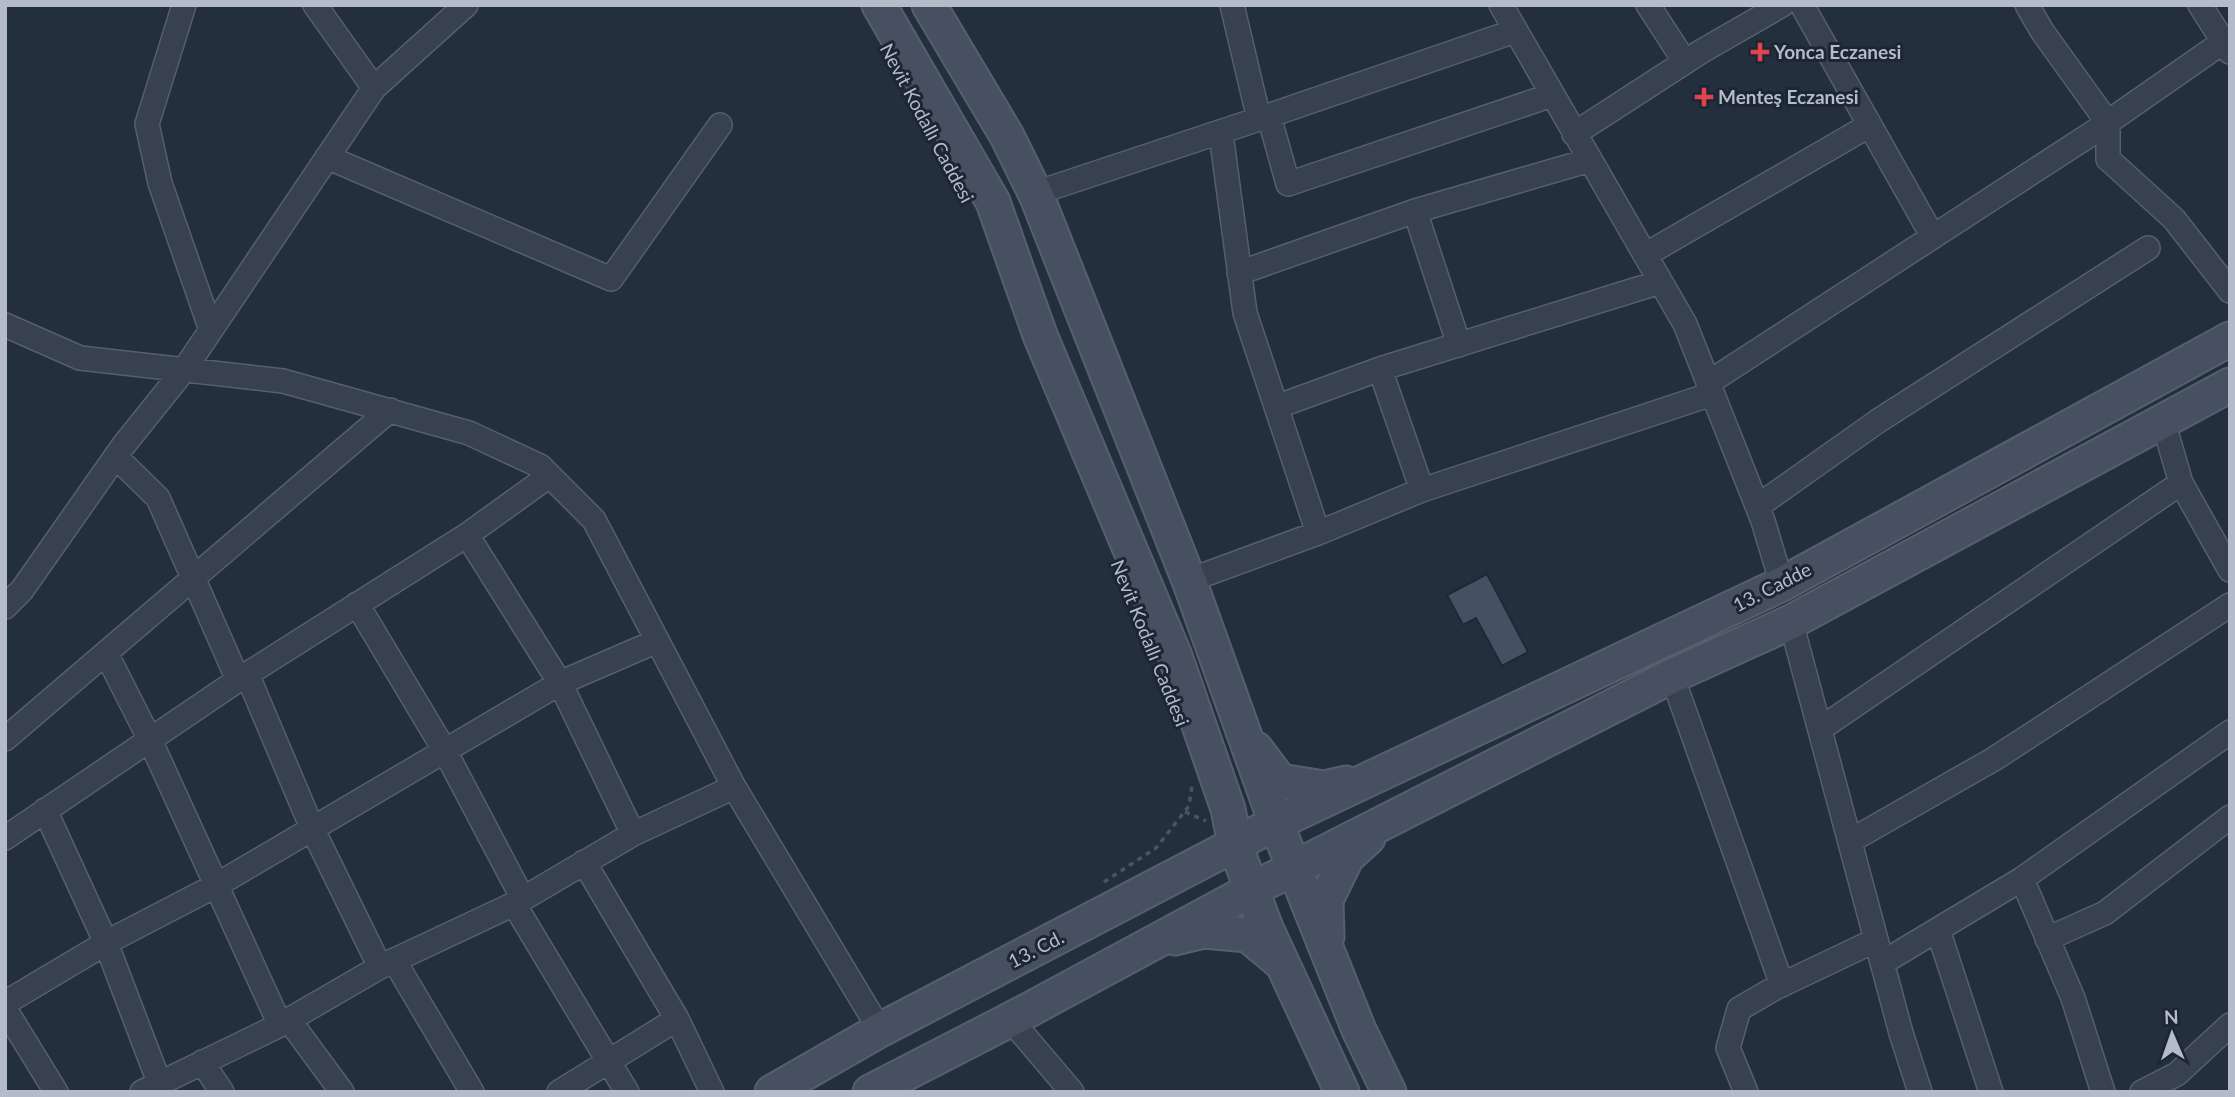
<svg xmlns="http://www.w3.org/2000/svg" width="2235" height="1097" font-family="Lato,sans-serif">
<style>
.building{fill:#455162;stroke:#1f2835;stroke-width:2}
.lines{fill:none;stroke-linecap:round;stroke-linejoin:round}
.street-casing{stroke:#565f6c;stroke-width:26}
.secondary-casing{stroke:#565f6c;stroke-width:37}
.path{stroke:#44595c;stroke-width:3.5;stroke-dasharray:5 5;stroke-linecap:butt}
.street{stroke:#38414e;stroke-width:23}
.secondary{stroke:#465061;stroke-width:33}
.health-dot{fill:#e0444e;stroke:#1d2633;stroke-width:2.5}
.labels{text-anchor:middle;stroke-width:6;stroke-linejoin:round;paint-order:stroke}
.poi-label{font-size:19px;font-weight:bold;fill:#b4bcc9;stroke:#1d2633;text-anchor:start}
.street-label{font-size:19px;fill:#b4bcc9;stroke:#1d2633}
</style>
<rect width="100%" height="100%" fill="#242f3e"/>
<path class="building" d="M 1487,574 L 1528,652 L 1502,666 L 1476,618 L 1463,625 L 1447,595 Z"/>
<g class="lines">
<defs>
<path id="street" d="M 184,5 L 147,124 L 160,183 L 211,330
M 315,5 L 374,88
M 1501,5 L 1685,324 L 1763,521 L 1782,584
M 1648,5 L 1685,62
M 1802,5 L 1933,237
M 2027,5 L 2042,31 L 2108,123 L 2108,159 L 2174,219 L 2230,291
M 2200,5 L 2230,52
M 1269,116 L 1288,184 L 1552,95
M 1259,119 L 1515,31
M 1221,134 L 1245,313 L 1318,533
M 1574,134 L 1702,51 L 1782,5
M 327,157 L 611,279 L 720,125
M 1037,197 L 1051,188 L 1259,119 L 1232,5
M 1415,211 L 1459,345
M 1645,255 L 1870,125
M 1239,273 L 1415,211 L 1590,160
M 5,325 L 80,358 L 283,381 L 469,433 L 540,466 L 594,520 L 734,787 L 880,1030
M 1380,369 L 1422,490
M 1708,383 L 2091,134 L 2223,42
M 1276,407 L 1380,369 L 1660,282
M 2163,421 L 2181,483 L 2230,570
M 116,457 L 158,498 L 238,680
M 1758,506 L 1878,421 L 2148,248
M 467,535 L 560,683 L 633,834
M 1190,583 L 1201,576 L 1318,533 L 1422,490 L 1712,394
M 357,604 L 445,751 L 523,899
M 5,607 L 22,590 L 123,446 L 184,370 L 374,88 L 466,5
M 1791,622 L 1901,1033 L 1920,1092
M 106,653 L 150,740 L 280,1025
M 247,674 L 312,828 L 380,967
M 1672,676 L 1782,985
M 1820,729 L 2181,483
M 5,739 L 390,410
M 45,810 L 106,943 L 159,1082
M 5,838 L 238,680 L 467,535 L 549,476
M 1850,841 L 1994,759 L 2230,605
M 584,862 L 677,1019 L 712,1092
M 2022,879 L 2073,998 L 2103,1092
M 514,904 L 627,1092
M 1938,930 L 1991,1092
M 2047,939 L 2105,913 L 2230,817
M 394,960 L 472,1092
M 1882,963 L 2022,879 L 2230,732
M 5,1003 L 111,940 L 215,886 L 560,683 L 657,641
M 5,1009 L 56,1092
M 1010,1019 L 1072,1092
M 289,1020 L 342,1092
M 202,1062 L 222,1092
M 142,1092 L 280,1025 L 380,967 L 514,904 L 633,834 L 734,787
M 559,1092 L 677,1019
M 1746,1092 L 1728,1048 L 1739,1009 L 1777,987 L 1876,940
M 2142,1092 L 2177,1074 L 2230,1025"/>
<path id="secondary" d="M 879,5 L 993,202 L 1040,335 L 1175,656 L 1228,809 L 1235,845 L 1266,928 L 1342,1092
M 929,5 L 1007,136 L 1037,197 L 1190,583 L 1276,823 L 1359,1030 L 1389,1092
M 1256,749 L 1280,781 L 1324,788 L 1346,783
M 1327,937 L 1326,900 L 1347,857 L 1368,838
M 1175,938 L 1204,931 L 1248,935 L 1279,961
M 772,1092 L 880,1030 L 1276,823 L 1782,584 L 2230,339
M 870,1092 L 1027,1011 L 1251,890 L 1672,676 L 1791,622 L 2230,385"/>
</defs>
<use href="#street" class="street-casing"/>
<use href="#secondary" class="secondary-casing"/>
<path class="path" d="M 1185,812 L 1206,821
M 1104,882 L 1156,848 L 1189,806 L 1192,786"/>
<use href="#street" class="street"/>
<use href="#secondary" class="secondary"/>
</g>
<g class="health-dot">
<path d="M1756.5 41.5h7v7h7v7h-7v7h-7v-7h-7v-7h7z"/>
<path d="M1700.5 86.5h7v7h7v7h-7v7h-7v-7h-7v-7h7z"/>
</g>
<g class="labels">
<g class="poi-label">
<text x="1774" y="59">Yonca Eczanesi</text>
<text x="1718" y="104">Menteş Eczanesi</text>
</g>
<g class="street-label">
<text transform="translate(927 123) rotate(62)" y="7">Nevit Kodallı Caddesi</text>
<text transform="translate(1772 587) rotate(-27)" y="7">13. Cadde</text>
<text transform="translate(1150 643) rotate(68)" y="7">Nevit Kodallı Caddesi</text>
<text transform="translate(1036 949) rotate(-27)" y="7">13. Cd.</text>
</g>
</g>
<rect width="2235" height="1097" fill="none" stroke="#b4bcc9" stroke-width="14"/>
<g transform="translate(2172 1034) rotate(358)" stroke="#1d2633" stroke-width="5" paint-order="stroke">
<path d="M0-5L12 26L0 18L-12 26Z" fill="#b4bcc9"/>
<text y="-10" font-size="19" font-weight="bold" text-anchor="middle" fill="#b4bcc9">N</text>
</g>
</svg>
